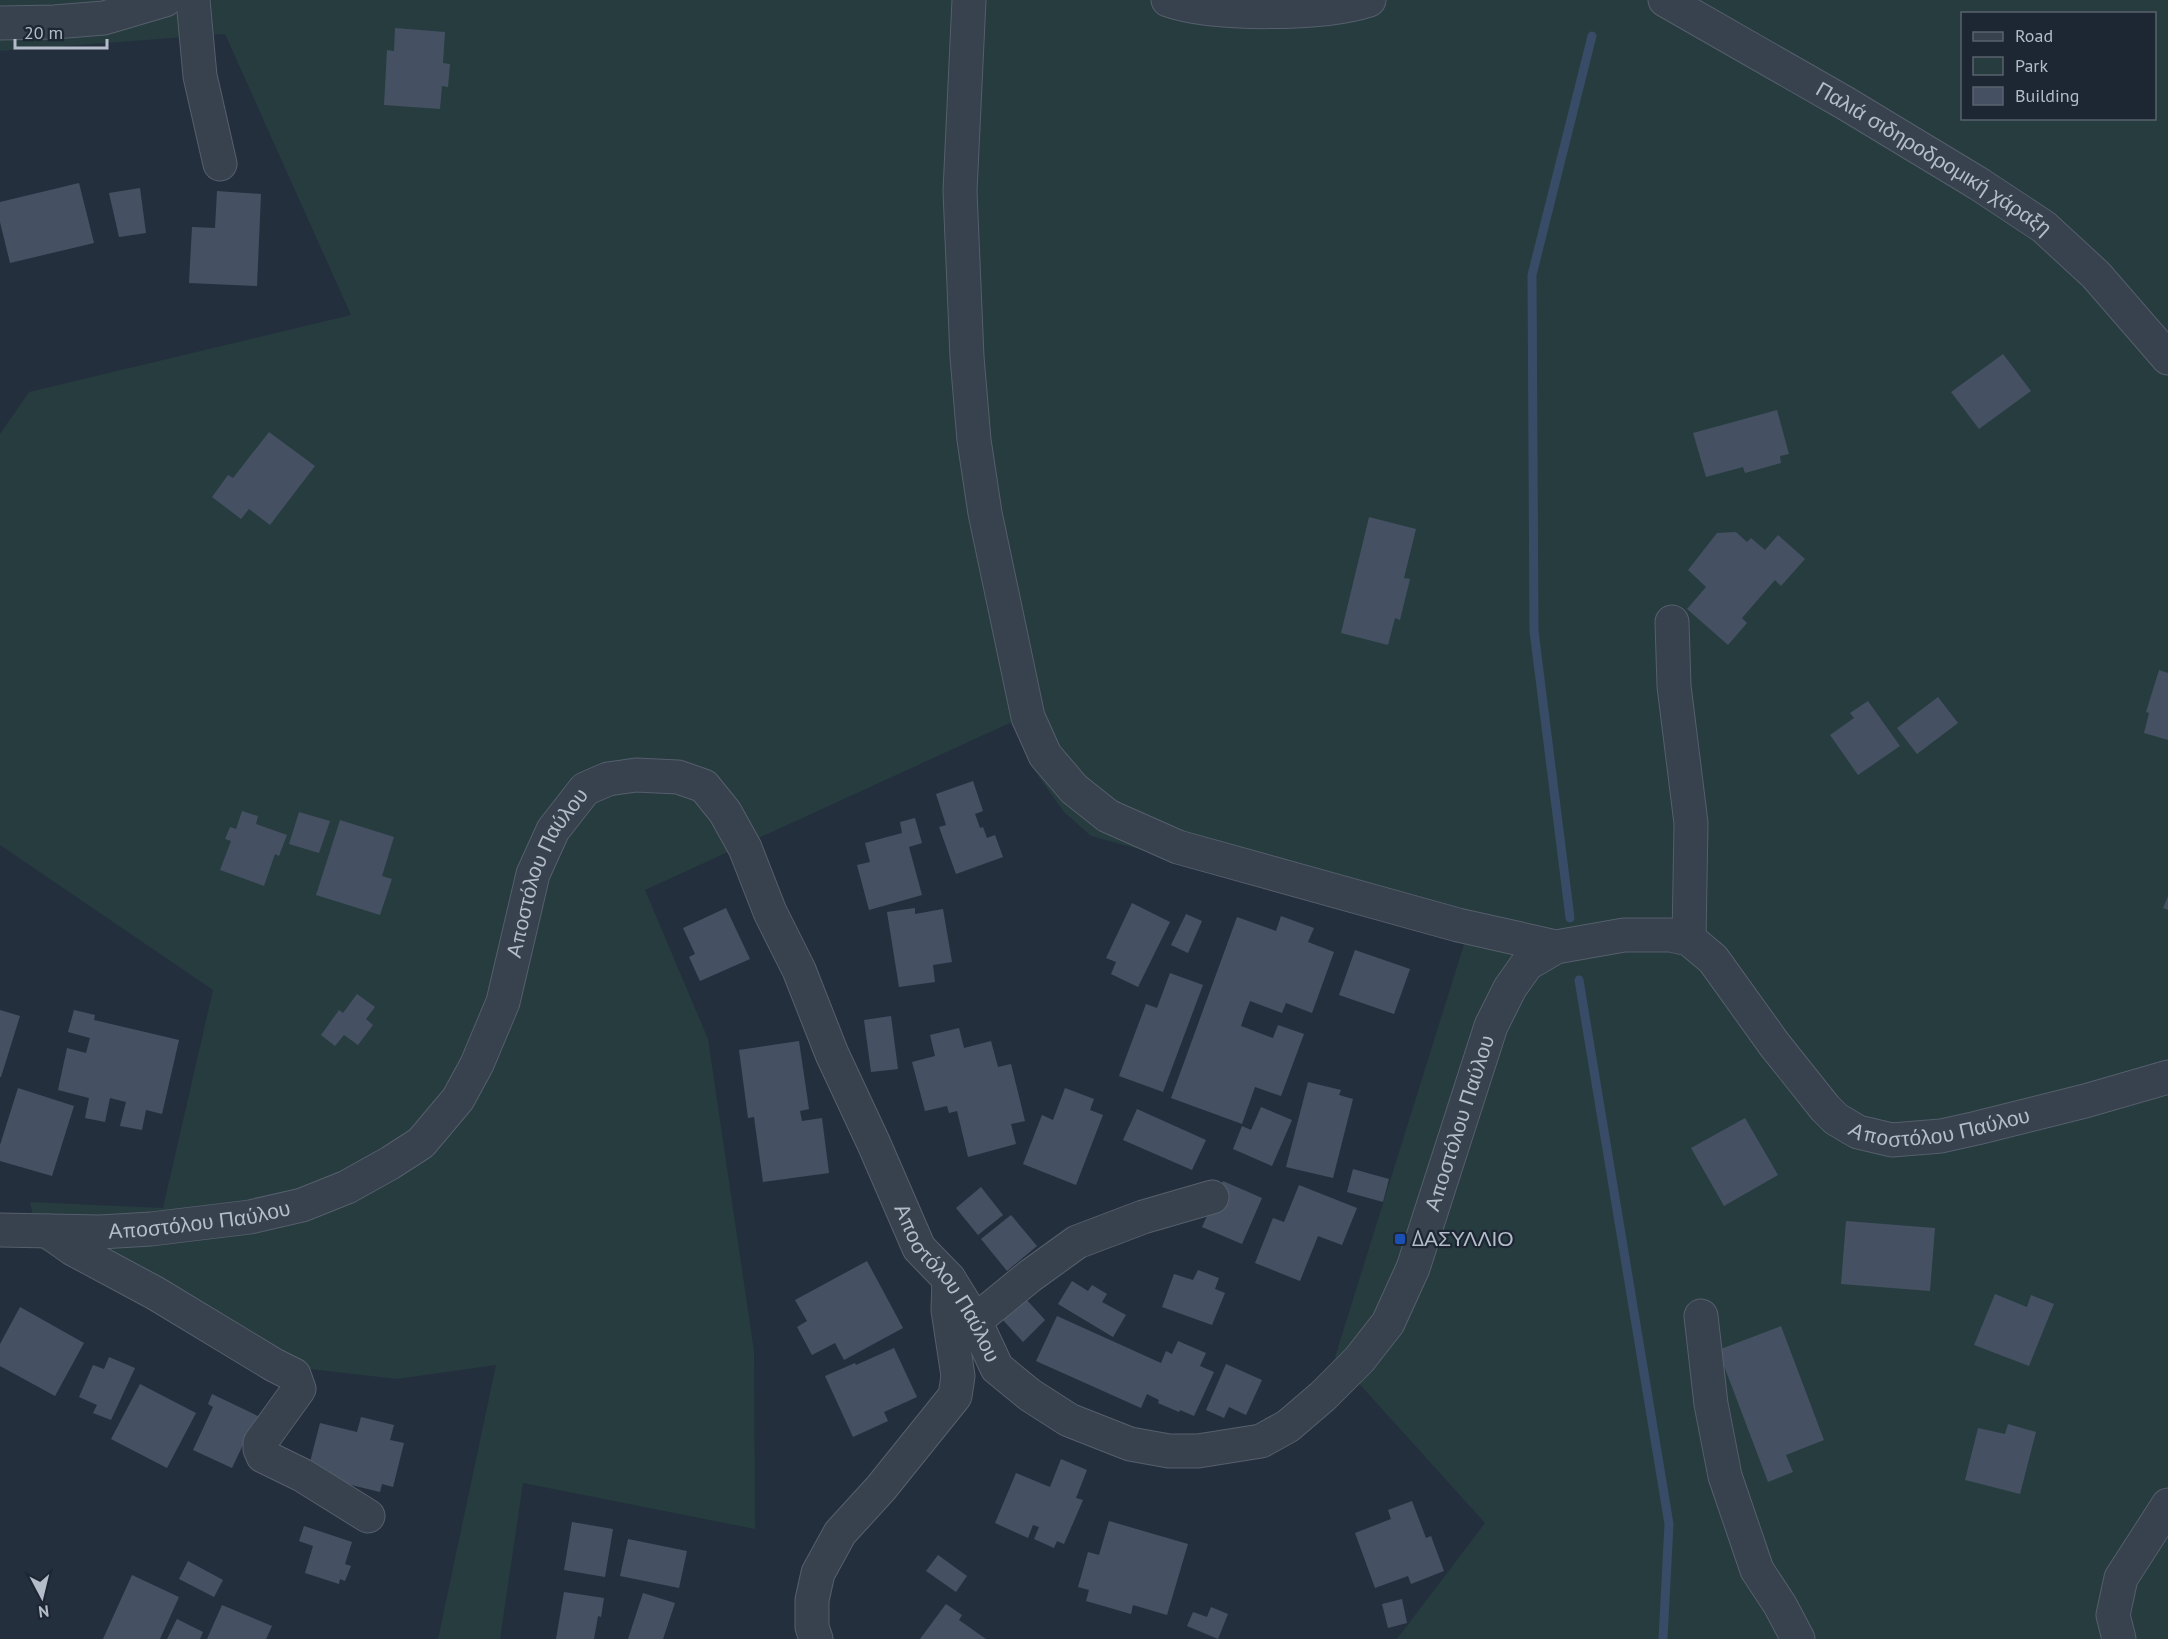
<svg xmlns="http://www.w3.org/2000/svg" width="2168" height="1639" font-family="'PT Sans',sans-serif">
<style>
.green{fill:#263c3f;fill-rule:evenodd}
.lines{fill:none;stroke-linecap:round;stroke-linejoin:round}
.stream{stroke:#394c67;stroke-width:9}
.building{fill:#455162}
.minor-casing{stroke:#565f6c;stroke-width:35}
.tertiary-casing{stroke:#565f6c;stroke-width:35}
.minor{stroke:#38414e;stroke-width:33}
.tertiary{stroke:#38414e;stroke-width:33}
.transit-dot{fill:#1a4fb4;stroke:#1d2633;stroke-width:2}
.labels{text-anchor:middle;stroke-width:4.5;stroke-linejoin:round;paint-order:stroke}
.street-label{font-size:21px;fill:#b4bcc9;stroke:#1d2633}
.poi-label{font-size:21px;fill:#b4bcc9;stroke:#1d2633;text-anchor:start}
</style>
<rect width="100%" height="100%" fill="#242f3e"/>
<path class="green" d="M 0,0 L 2168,0 L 2168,1639 L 1397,1639 L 1485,1523 L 1335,1357 L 1466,938 L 1091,836 L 1064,812 L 1031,766 L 1012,722 L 645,890 L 708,1039 L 754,1351 L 755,1529 L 523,1483 L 500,1639 L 438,1639 L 496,1365 L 397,1379 L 250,1362 L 40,1249 L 30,1202 L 163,1208 L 213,990 L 0,845 L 0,434 L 29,392 L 351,315 L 225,34 L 0,51 ZM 1962,14 L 2154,14 L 2154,118 L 1962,118 Z"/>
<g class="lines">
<path class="stream" d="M 1570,918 L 1534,631 L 1532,275 L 1592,36
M 1579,980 L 1669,1524 L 1663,1639"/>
</g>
<path class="building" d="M 395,28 L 445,32 L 443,63 L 450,64 L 448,87 L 442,86 L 440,109 L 384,105 L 387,50 L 394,51 Z
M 79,183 L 94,243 L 10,263 L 0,222 L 0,202 Z
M 140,188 L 146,233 L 119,237 L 109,193 Z
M 217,191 L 261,194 L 257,286 L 189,283 L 192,227 L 215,228 Z
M 2003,354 L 2031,391 L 1979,429 L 1951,392 Z
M 1777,410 L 1789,454 L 1780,456 L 1781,463 L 1745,473 L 1743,467 L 1706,477 L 1693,433 Z
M 269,432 L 315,466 L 270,525 L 249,509 L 241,519 L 212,497 L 228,475 L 233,478 Z
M 1369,517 L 1416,529 L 1404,578 L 1410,579 L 1400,620 L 1395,618 L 1388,645 L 1341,633 Z
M 1736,532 L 1747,542 L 1751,538 L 1765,550 L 1778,535 L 1805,559 L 1781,586 L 1775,580 L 1742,618 L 1747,623 L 1728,645 L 1687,609 L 1706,587 L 1688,570 L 1717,533 Z
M 2159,670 L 2168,673 L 2168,740 L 2144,733 L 2149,713 L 2146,712 Z
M 1938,697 L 1958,723 L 1917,754 L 1897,728 Z
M 1868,701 L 1900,746 L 1858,775 L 1830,735 L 1854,718 L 1850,713 Z
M 973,781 L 983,811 L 975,814 L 980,828 L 983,827 L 987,838 L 995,835 L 1003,857 L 956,874 L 939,827 L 946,825 L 936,794 Z
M 242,811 L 258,816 L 256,824 L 287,835 L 279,856 L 275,854 L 264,886 L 220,870 L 231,841 L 225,839 L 230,827 L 236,829 Z
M 299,812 L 330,821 L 319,853 L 289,844 Z
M 915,818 L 922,843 L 909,847 L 922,895 L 869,910 L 857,865 L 870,862 L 865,843 L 902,833 L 900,822 Z
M 340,820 L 394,837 L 382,876 L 392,879 L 380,915 L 316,895 Z
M 2168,896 L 2168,910 L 2163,908 Z
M 1132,903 L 1170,922 L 1138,987 L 1111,974 L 1116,962 L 1106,958 Z
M 726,908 L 750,959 L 700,981 L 689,957 L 695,954 L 683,928 Z
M 915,908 L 915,914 L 943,909 L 952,962 L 933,965 L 935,982 L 899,987 L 887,912 Z
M 1186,914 L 1202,921 L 1188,953 L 1171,945 Z
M 1281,916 L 1314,928 L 1308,942 L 1334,952 L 1312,1013 L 1286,1003 L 1282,1013 L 1250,1001 L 1244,1017 L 1241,1026 L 1273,1038 L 1278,1025 L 1304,1034 L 1281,1096 L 1255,1087 L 1242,1124 L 1171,1098 L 1237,917 L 1276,931 Z
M 1355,950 L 1410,969 L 1394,1014 L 1339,995 Z
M 1170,973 L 1203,985 L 1163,1092 L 1119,1076 L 1146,1004 L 1157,1008 Z
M 357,994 L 375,1007 L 366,1019 L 373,1025 L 358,1045 L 344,1035 L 335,1046 L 321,1035 L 339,1010 L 343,1013 Z
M 0,1010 L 20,1016 L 1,1077 L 0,1077 Z
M 74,1010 L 95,1015 L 94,1020 L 179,1040 L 162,1114 L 146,1110 L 142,1130 L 120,1126 L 126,1102 L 110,1098 L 105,1122 L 85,1118 L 89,1098 L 58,1090 L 67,1048 L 86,1053 L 90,1038 L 68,1032 Z
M 891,1016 L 898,1069 L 871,1072 L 864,1020 Z
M 959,1028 L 964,1048 L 991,1041 L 998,1067 L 1011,1064 L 1025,1121 L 1011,1124 L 1016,1144 L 968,1157 L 957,1111 L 949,1113 L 947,1106 L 925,1111 L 912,1062 L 935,1056 L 930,1035 Z
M 799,1041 L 809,1109 L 800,1111 L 802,1121 L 822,1118 L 829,1173 L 763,1182 L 754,1117 L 748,1118 L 739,1050 Z
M 1308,1082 L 1341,1090 L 1339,1095 L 1353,1099 L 1333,1178 L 1286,1167 Z
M 18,1088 L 74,1106 L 52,1176 L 0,1161 L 0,1145 Z
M 1065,1088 L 1094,1099 L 1090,1110 L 1103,1115 L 1076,1185 L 1023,1164 L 1042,1115 L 1053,1120 Z
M 1261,1107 L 1292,1120 L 1272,1166 L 1233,1149 L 1242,1126 L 1251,1130 Z
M 1137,1109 L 1206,1140 L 1192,1170 L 1123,1140 Z
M 1745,1118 L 1778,1175 L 1724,1206 L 1691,1148 Z
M 1353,1169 L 1389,1179 L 1383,1202 L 1347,1192 Z
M 1223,1181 L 1262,1198 L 1242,1244 L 1202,1227 Z
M 1299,1185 L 1357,1208 L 1342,1245 L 1318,1236 L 1300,1281 L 1255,1263 L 1273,1218 L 1284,1222 Z
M 981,1187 L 1003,1215 L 978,1235 L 956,1208 Z
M 1011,1215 L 1037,1246 L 1007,1271 L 981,1239 Z
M 1846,1221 L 1935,1228 L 1930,1291 L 1841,1284 Z
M 867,1261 L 903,1328 L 844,1360 L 835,1343 L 812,1355 L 797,1327 L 807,1321 L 795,1300 Z
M 1198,1270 L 1219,1278 L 1215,1289 L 1225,1293 L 1212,1325 L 1162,1307 L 1174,1274 L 1193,1280 Z
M 1072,1281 L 1088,1291 L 1092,1285 L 1107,1294 L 1102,1302 L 1126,1315 L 1113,1337 L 1058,1304 Z
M 1995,1294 L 2027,1307 L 2031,1295 L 2054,1304 L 2029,1366 L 1974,1345 Z
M 1025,1298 L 1045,1320 L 1023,1342 L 1002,1319 Z
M 20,1307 L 84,1343 L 55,1396 L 0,1366 L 0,1344 Z
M 1057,1316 L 1161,1363 L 1166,1351 L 1172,1354 L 1178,1341 L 1206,1353 L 1200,1366 L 1214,1372 L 1194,1416 L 1180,1410 L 1179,1412 L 1158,1403 L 1159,1400 L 1147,1394 L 1141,1408 L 1036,1361 Z
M 1781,1326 L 1824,1440 L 1786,1455 L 1793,1472 L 1768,1482 L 1718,1350 Z
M 894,1348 L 917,1397 L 884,1412 L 888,1421 L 853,1437 L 825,1376 L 855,1363 L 856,1365 Z
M 109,1357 L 135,1368 L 111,1420 L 93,1413 L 97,1405 L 79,1397 L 93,1365 L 104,1369 Z
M 1226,1364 L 1262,1380 L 1246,1415 L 1229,1407 L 1224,1418 L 1206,1410 Z
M 140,1384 L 196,1413 L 167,1468 L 111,1439 Z
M 212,1394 L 260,1417 L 250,1430 L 232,1468 L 193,1450 L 213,1407 L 208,1404 Z
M 361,1417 L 394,1425 L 390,1440 L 404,1443 L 393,1487 L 382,1484 L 380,1492 L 327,1479 L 329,1471 L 309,1466 L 320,1423 L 357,1432 Z
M 2008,1424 L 2036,1432 L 2020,1494 L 1965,1480 L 1978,1428 L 2005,1434 Z
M 1061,1459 L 1087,1470 L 1076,1498 L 1083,1500 L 1064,1544 L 1057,1541 L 1054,1548 L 1034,1539 L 1039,1527 L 1033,1525 L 1028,1538 L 995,1523 L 1016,1473 L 1050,1487 Z
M 1412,1501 L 1426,1538 L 1431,1536 L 1444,1571 L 1411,1584 L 1408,1576 L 1375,1588 L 1355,1533 L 1391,1519 L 1388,1510 Z
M 1109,1521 L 1188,1544 L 1167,1615 L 1133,1605 L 1131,1614 L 1086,1601 L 1089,1590 L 1078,1587 L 1088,1552 L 1099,1555 Z
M 572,1522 L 613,1529 L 605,1577 L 564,1570 Z
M 304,1526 L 352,1542 L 345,1564 L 351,1566 L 345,1581 L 340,1579 L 339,1584 L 305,1573 L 313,1546 L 299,1541 Z
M 628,1539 L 687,1551 L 679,1588 L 620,1576 Z
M 938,1555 L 967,1576 L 956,1592 L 926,1571 Z
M 188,1561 L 223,1580 L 214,1597 L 179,1579 Z
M 132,1575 L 179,1597 L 160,1639 L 103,1639 Z
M 564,1592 L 604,1598 L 601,1617 L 598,1616 L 594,1639 L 556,1639 Z
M 643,1593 L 675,1603 L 663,1639 L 628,1639 Z
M 1402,1599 L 1407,1623 L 1388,1628 L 1382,1604 Z
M 946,1604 L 962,1615 L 959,1620 L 986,1639 L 920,1639 Z
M 222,1605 L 272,1626 L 266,1639 L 207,1639 Z
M 1211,1607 L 1228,1614 L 1218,1639 L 1187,1626 L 1193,1612 L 1207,1617 Z
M 177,1619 L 203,1632 L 200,1639 L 167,1639 Z"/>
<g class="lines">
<defs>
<g id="minor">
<path d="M 193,0 L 200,76 L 220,164"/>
<path d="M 969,0 L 960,191 L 967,357 L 974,440 L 985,513 L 1028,717 L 1045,755 L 1074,789 L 1108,816 L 1178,847 L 1458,925 L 1556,947"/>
<path d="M 1168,0 C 1213,16 1323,15 1369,0"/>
<path id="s1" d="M 1665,0 L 1845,103 L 1979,184 L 2044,227 L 2096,275 L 2168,358"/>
<path d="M 0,23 L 54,22 L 104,18 L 165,0"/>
<path d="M 1672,622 L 1674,686 L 1691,823 L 1689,939"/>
<path d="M 48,1231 L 73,1249 L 155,1293 L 274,1365 L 294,1375 L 299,1389 L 260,1443 L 260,1449 L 263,1456 L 302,1475 L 368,1516"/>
<path d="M 1701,1316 L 1711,1404 L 1725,1476 L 1757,1570 L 1780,1605 L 1798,1639"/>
<path d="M 975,1321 L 1030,1276 L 1077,1242 L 1143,1217 L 1212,1197"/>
<path d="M 816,1639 L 812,1627 L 812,1600 L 818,1573 L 840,1533 L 881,1488 L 955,1396 L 958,1376 L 948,1310 L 949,1279"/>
<path d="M 2119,1639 L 2113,1615 L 2121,1578 L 2168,1505"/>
</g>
<g id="tertiary">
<path id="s2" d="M 0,1230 L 100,1232 L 151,1229 L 250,1217 L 302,1205 L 347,1187 L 390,1163 L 421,1143 L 458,1099 L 477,1064 L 503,1002 L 533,874 L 553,830 L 585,789 L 608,779 L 636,775 L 678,777 L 704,786 L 725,812 L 745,848 L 770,912 L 799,970 L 832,1054 L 874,1144 L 919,1248 L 949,1279 L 975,1321 L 997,1368 L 1030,1395 L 1069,1420 L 1130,1444 L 1169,1451 L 1198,1451 L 1261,1441 L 1288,1426 L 1323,1396 L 1359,1360 L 1388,1323 L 1413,1268 L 1491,1026 L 1510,988 L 1527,964 L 1556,947 L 1624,935 L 1670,935 L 1689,939 L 1713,959 L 1774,1044 L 1825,1108 L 1836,1119 L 1858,1132 L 1892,1140 L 1941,1136 L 1977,1128 L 2085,1101 L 2168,1077"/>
</g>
</defs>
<use href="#minor" class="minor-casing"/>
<use href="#tertiary" class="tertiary-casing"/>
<use href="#minor" class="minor"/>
<use href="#tertiary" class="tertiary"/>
</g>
<rect class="transit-dot" x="1394" y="1233" width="12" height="12" rx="3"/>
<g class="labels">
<g class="street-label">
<text dy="7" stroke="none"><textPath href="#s1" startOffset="312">Παλιά σιδηροδρομική χάραξη</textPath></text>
<text dy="7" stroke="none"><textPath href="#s2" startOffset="741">Αποστόλου Παύλου</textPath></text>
<text dy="7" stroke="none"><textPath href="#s2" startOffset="2972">Αποστόλου Παύλου</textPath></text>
<text dy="7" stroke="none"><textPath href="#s2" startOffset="2288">Αποστόλου Παύλου</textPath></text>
<text dy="7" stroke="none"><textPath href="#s2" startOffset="200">Αποστόλου Παύλου</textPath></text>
<text dy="7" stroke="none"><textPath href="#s2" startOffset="1514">Αποστόλου Παύλου</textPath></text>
</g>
<g class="poi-label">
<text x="1412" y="1246">ΔΑΣΥΛΛΙΟ</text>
</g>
</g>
<rect x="1961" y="12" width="195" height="108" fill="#1d2633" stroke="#59626f" stroke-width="1.5"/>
<rect x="1973" y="32" width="30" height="9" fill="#38414e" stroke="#59626f" stroke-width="1.5"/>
<text x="2015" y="42" font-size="18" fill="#b4bcc9">Road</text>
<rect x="1973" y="57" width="30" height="18" fill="#263c3f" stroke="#59626f" stroke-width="1.5"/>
<text x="2015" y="72" font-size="18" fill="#b4bcc9">Park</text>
<rect x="1973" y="87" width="30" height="18" fill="#455162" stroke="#59626f" stroke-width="1.5"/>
<text x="2015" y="102" font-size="18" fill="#b4bcc9">Building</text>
<g transform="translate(42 1597) rotate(173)" stroke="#1d2633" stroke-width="4.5" paint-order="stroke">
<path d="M0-4.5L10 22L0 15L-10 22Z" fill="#b4bcc9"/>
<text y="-9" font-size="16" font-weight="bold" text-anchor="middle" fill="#b4bcc9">N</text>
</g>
<path d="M15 39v9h92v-9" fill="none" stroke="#b4bcc9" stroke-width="3"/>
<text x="24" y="39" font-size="18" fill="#b4bcc9" stroke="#1d2633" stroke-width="4.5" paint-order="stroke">20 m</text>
</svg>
